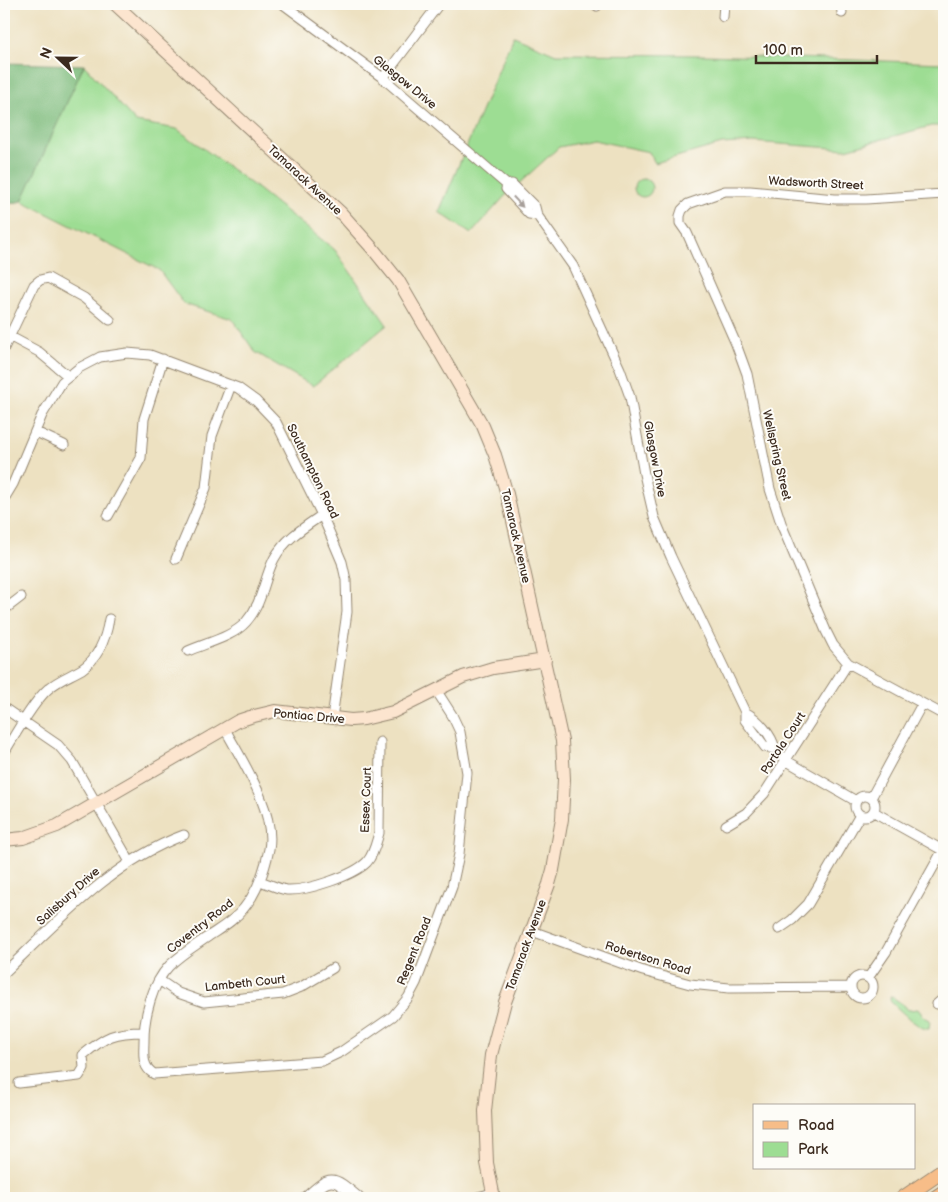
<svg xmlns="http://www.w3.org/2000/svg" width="948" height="1202" font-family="'Balsamiq Sans',sans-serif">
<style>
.green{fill:#9ddd93;stroke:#6c8458}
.forest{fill:#7ebc7d;stroke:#5c734e}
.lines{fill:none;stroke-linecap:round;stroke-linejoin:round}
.minor-casing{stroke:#948670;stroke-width:11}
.tertiary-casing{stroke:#948670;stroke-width:13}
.secondary-casing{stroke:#948670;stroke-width:14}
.primary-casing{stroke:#948670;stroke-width:16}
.minor{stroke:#fff;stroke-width:9}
.tertiary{stroke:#fff;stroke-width:11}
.secondary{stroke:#fce5cf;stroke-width:12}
.primary{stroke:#f7bd88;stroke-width:14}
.oneway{fill:#a79f9a}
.labels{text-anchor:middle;stroke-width:4;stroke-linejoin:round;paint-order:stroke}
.street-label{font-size:12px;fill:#3b2a1e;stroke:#fdfcf7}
</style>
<rect width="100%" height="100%" fill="#fdfcf7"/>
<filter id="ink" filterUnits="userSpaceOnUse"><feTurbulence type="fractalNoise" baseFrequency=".02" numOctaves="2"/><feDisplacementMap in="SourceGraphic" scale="10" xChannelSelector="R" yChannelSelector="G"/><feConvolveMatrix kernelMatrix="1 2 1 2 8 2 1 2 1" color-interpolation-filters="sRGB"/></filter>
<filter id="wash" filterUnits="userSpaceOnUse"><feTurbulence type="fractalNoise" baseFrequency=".0096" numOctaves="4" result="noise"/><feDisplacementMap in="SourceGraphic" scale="20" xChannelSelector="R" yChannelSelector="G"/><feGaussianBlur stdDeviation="1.12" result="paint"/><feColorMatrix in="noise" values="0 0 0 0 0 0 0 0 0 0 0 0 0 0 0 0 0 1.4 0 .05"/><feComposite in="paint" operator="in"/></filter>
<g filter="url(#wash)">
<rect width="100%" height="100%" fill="#ede1c1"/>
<path class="green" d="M 513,36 L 556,54 L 705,55 L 944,63 L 944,126 L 931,126 L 846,149 L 753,142 L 722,144 L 655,163 L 649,152 L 593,140 L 559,147 L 504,197 L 471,234 L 439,212 Z
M 84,65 L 136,122 L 177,129 L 249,182 L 335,250 L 387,325 L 313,386 L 255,352 L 232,319 L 184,304 L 159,270 L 22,201 Z
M634 188a9 9 0 1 1 18 0a9 9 0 1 1-18 0Z
M 891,996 L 905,1006 L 908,1010 L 918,1009 L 924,1017 L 930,1020 L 929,1029 C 920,1031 899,1009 891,1002 L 890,999 Z"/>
<path class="forest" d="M 4,63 L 84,65 L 22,201 L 4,205 Z"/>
</g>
<g filter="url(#ink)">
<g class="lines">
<defs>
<path id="minor" d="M 283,4 L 383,78 L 507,185 L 512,184 L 535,207 L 537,215 L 573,266 L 620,369 L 630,397 L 644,474 L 654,517 L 671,557 L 745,712 L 745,720 L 765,747 L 775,749 L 787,761 L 856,801
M 841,4 L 842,13
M 597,6 L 598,4
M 723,17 L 724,4
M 383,78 L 439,4
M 507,185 L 506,189 L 529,214 L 537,215
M 944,194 L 866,199 L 835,199 L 750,191 L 725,191 L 688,204 L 682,210 L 680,216 L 680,223 L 687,233 L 736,344 L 747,374 L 770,489 L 782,526 L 826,631 L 833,645 L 848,663 L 944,715
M 9,336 L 39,352 L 68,376
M 4,348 L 34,285 L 40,280 L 48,278 L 84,298 L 110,320
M 36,432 L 64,445
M 4,499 L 13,484 L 42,415 L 62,382 L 79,368 L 100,357 L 127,353 L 150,355 L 238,388 L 256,401 L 276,422 L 322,515 L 342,562 L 346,580 L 347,612 L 332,718
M 108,516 L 141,458 L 144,419 L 163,359
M 176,559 L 206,488 L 212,436 L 231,385
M 4,610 L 21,597
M 188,651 C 206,643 233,637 246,622 C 263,603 263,581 274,559 C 285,539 303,528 322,515
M 4,708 L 58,745 L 72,761 L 130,862
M 745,712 C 758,719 772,735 775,749
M 225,729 C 242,761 276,811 269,849 C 265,869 258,891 244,908 C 234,921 219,929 206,938 C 193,947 180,955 169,966 C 152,984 144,1016 144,1040 C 144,1054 141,1066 154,1074 L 322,1061 L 341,1052 L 393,1016 L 408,998 L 416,983 L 452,887 L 459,854 L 467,773 L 460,732 L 452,715 L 436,690
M 4,753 C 15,735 33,702 48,689 C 58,680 70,676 82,669 C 98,658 106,638 109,619
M855 806a10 10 0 1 1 20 0a10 10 0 1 1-20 0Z
M 871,798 L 922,704
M 874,812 L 944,851
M 726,825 L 746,813 L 764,794 L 848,663
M 260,881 C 269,884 278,889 287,890 C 307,891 353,876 367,862 C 374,854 376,843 379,833 L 380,742
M 779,929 L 792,920 L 808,904 L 860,815
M 532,931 L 643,971 L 690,984 L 729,988 L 851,987
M 4,973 C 59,921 111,862 184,835
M851 987a11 11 0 1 1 22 0a11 11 0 1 1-22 0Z
M 868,978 L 886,952 L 944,848
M 159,980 L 178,993 L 204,1002 L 283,994 L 301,987 L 333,968
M 937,1004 L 944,998
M 19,1083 L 79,1076 L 84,1068 L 83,1055 C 106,1036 114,1032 144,1032"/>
<path id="tertiary" d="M 306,1198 C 331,1175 332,1176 358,1198
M 478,1198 L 493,1194"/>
<path id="secondary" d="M 115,4 L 341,213 L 373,249 L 398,280 L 483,426 L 495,455 L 507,494 L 562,741 L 564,779 L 562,819 L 553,870 L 549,884 L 505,1002 L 491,1055 L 485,1111 L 487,1163 L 494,1198
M 4,840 L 23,838 L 57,826 L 238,721 L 250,717 L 275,711 L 351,720 L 364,719 L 393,712 L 463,677 L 493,668 L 545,660"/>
<path id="primary" d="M 903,1198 L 944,1170
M 935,1198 L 944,1192"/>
</defs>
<use href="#minor" class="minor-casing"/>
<use href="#tertiary" class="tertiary-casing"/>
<use href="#secondary" class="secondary-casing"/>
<use href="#primary" class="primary-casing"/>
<use href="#minor" class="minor"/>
<use href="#tertiary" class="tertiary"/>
<use href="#secondary" class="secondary"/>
<use href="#primary" class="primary"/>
</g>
<defs><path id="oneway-solid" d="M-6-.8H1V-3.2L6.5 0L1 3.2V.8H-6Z" transform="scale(1.25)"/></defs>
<use class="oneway" href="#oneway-solid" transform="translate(518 202) rotate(47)"/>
</g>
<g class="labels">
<g class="street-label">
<text transform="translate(405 82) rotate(39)" y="4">Glasgow Drive</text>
<text transform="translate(305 180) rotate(43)" y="4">Tamarack Avenue</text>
<text transform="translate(816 183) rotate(3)" y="4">Wadsworth Street</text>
<text transform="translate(777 455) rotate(77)" y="4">Wellspring Street</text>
<text transform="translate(655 459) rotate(79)" y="4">Glasgow Drive</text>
<text transform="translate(313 471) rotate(64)" y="4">Southampton Road</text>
<text transform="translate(516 536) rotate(77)" y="4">Tamarack Avenue</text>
<text transform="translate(309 716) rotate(5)" y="4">Pontiac Drive</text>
<text transform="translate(783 743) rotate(-57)" y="4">Portola Court</text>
<text transform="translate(366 800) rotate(-88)" y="4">Essex Court</text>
<text transform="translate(68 896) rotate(-42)" y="4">Salisbury Drive</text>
<text transform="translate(200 926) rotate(-38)" y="4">Coventry Road</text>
<text transform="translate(526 945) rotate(-70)" y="4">Tamarack Avenue</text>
<text transform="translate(414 951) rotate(-68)" y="4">Regent Road</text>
<text transform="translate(648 958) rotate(17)" y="4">Robertson Road</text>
<text transform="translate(245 983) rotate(-6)" y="4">Lambeth Court</text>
</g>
</g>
<rect width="948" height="1202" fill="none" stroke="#fdfcf7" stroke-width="20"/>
<rect x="753" y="1104" width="162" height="65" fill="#fdfcf7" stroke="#afa8a0"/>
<rect x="763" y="1121" width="25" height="8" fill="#f7bd88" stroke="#afa8a0"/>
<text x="798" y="1130" font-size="15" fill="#3b2a1e">Road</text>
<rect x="763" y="1142" width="25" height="15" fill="#9ddd93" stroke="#afa8a0"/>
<text x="798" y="1154" font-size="15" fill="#3b2a1e">Park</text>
<g transform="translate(58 58) rotate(292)" stroke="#fdfcf7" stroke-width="4" paint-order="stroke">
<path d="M0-4L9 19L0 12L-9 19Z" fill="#3b2a1e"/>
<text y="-8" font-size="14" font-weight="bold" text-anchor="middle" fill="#3b2a1e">N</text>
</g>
<path d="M756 55v8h121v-8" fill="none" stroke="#3b2a1e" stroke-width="2.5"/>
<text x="763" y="55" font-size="15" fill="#3b2a1e" stroke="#fdfcf7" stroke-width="4" paint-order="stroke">100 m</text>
</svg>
